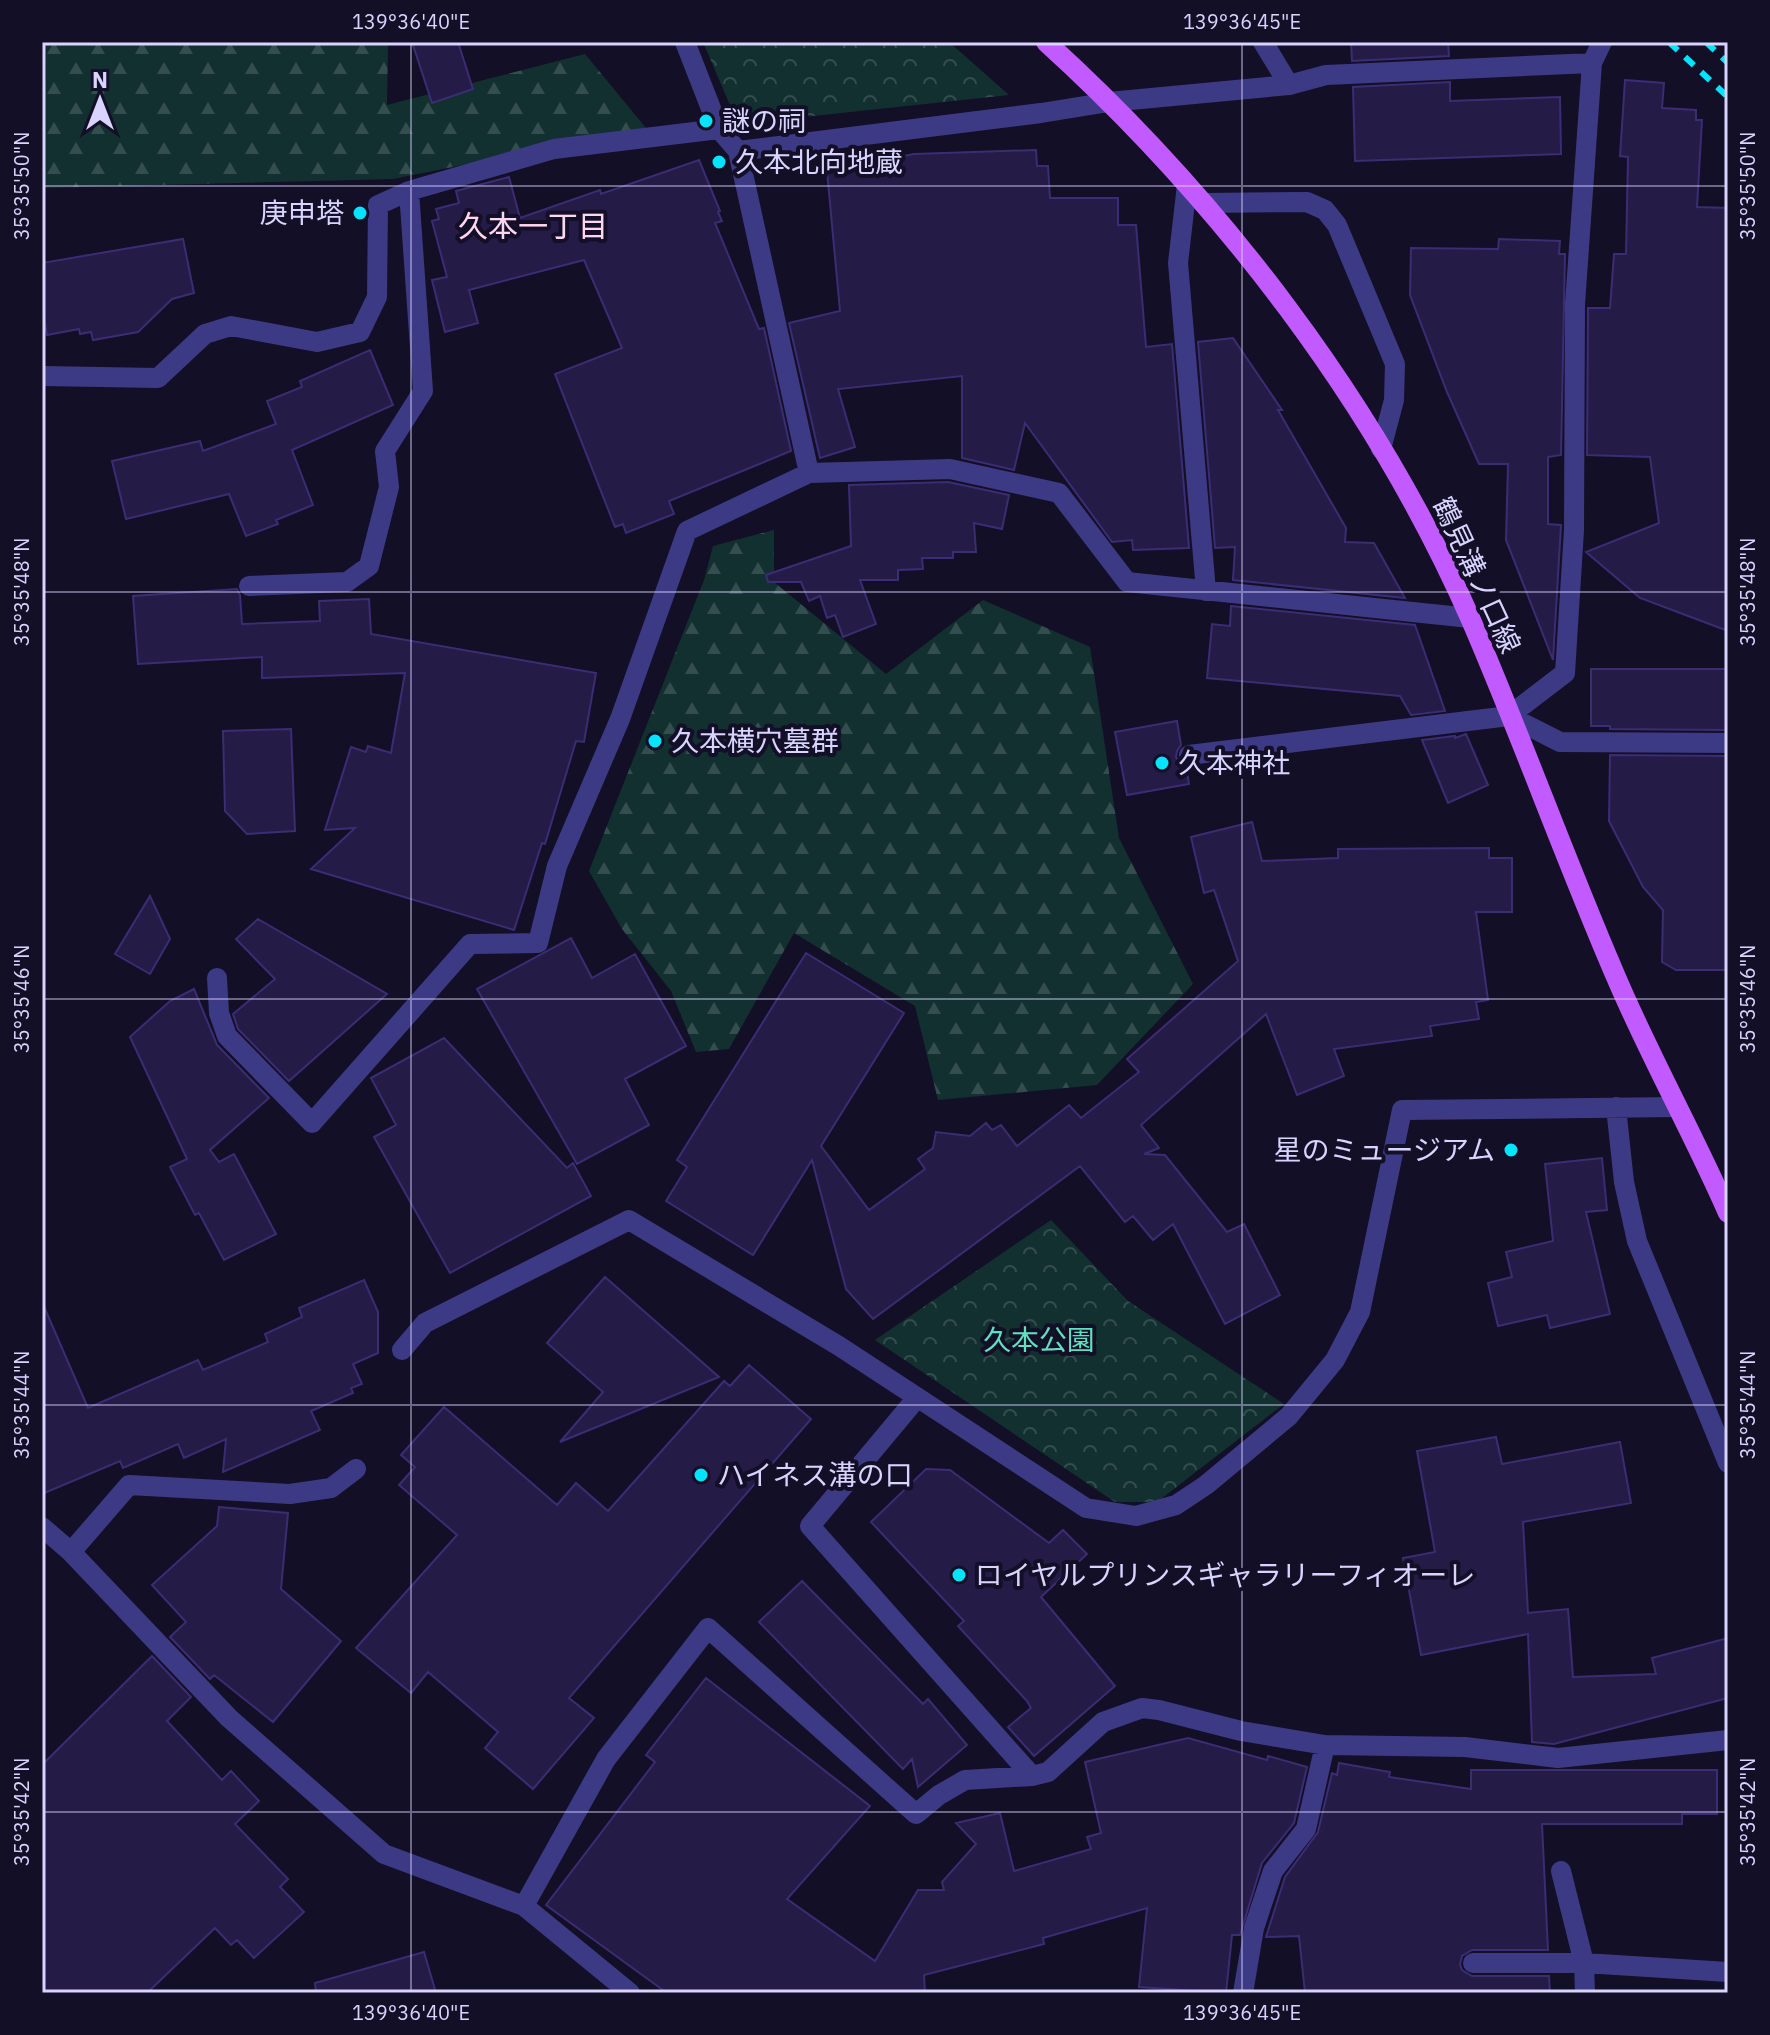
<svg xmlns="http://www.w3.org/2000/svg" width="1770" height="2035" font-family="'IBM Plex Sans','Noto Sans JP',sans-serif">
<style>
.forest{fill:url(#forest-firs)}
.park{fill:url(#park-crowns)}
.building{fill:#241b47;stroke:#3b2d73;stroke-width:2}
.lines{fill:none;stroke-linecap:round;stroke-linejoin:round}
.minor{stroke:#3d3a85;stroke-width:20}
.major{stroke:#c25bff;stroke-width:20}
.rail{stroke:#00e5ff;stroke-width:6;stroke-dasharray:12 10;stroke-linecap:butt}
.ticks{fill:none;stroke:#d9d4ff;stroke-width:2;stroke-opacity:0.45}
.poi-dot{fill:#00e5ff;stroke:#130f26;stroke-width:3}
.labels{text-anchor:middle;stroke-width:8;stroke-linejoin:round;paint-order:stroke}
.poi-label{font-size:28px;fill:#d9d4ff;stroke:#130f26;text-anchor:start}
.street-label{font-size:28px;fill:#d9d4ff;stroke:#130f26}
.park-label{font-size:28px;fill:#5fe0c0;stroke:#130f26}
.neighbourhood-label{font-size:30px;fill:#ffd6f0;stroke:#130f26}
.neatline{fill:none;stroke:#d9d4ff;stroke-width:3}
.ticks-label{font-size:20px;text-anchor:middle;fill:#d9d4ff}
</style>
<defs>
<pattern id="forest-firs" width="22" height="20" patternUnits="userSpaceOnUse" patternTransform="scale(2)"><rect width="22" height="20" fill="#12302f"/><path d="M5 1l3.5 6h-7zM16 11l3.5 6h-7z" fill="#344d4e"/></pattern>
<pattern id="park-crowns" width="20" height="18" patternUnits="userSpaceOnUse" patternTransform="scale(2)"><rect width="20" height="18" fill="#12302f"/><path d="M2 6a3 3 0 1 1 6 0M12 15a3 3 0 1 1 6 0" fill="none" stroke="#344d4e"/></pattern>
</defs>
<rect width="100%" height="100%" fill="#130f26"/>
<path class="forest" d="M 45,42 L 388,42 L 387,105 L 585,54 L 646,128 L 393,179 L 42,188 L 42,88 L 46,77 Z
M 774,530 L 774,582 L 886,674 L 983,600 L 1090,647 L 1119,838 L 1193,984 L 1097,1085 L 938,1100 L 915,1006 L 794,933 L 729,1049 L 696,1052 L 671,991 L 622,929 L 589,871 L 704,580 L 713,546 Z"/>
<path class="park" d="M 703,42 L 949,42 L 1009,95 L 738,124 Z
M 1051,1220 L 1128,1301 L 1284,1404 L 1157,1502 L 1115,1502 L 875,1340 Z"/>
<path class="building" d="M 412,42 L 458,42 L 473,89 L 432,103 Z
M 1351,42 L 1448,42 L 1449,56 L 1352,61 Z
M 1625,80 L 1664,83 L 1662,108 L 1696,110 L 1696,120 L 1702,120 L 1697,207 L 1728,208 L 1728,631 L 1640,598 L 1586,552 L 1659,523 L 1650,457 L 1587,455 L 1588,308 L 1610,308 L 1614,254 L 1626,254 L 1628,157 L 1620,156 Z
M 1450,82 L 1450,101 L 1560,97 L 1561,154 L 1355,161 L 1353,87 Z
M 1036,150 L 1037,166 L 1048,166 L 1050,198 L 1118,198 L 1118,225 L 1136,225 L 1146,347 L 1172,344 L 1189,548 L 1133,550 L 1132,540 L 1112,542 L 1025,423 L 1014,470 L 962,458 L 962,376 L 838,389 L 855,447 L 820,458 L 789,323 L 840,311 L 827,171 L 914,154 Z
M 699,160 L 720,211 L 718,212 L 722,221 L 715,223 L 759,329 L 764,328 L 791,451 L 669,501 L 674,514 L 626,533 L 623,524 L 615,527 L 555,374 L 622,348 L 584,260 L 469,290 L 478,323 L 445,332 L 432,280 L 447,277 L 432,221 L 439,219 L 436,209 L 459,203 L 456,191 L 509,177 L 520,218 L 600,190 L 601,194 Z
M 183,239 L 194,293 L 172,299 L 138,332 L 93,340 L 91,332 L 80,334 L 79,329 L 47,335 L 42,305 L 42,263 Z
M 1499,239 L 1560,241 L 1559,254 L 1565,254 L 1561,455 L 1548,457 L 1548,524 L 1561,525 L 1553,660 L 1506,540 L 1508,464 L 1479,464 L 1447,392 L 1410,295 L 1411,248 L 1498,249 Z
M 1233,338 L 1282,410 L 1278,410 L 1346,528 L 1345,542 L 1374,543 L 1405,598 L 1233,580 L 1235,547 L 1215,548 L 1198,342 Z
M 370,350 L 393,405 L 292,450 L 313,505 L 276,520 L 278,524 L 246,536 L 229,494 L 126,519 L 112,461 L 200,441 L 203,451 L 276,424 L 267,401 L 302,387 L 300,381 Z
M 948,482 L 1009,495 L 1002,529 L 974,523 L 976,552 L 953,552 L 953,558 L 922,558 L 923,569 L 898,570 L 898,580 L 860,580 L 876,624 L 843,637 L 835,615 L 827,618 L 820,596 L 809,601 L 801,582 L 768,582 L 766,575 L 851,546 L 849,485 Z
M 237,589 L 240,595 L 242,624 L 320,621 L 319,601 L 369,599 L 371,634 L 596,673 L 584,742 L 576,741 L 545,844 L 542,843 L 514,930 L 311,869 L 355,828 L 325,830 L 351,747 L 366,752 L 368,746 L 391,753 L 405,673 L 262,678 L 262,657 L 138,664 L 133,596 Z
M 1231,606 L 1415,625 L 1445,711 L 1411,715 L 1400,696 L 1207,678 L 1212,624 L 1230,626 Z
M 1591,669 L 1728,669 L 1728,730 L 1610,729 L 1610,726 L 1591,726 Z
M 1177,721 L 1181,745 L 1177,751 L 1176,757 L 1179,763 L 1186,767 L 1189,784 L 1127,795 L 1115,732 Z
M 291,729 L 295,831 L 247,834 L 225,811 L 223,731 Z
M 1466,734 L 1488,785 L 1448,803 L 1422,740 L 1455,736 L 1455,738 Z
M 1610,755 L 1728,756 L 1728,970 L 1676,970 L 1662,962 L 1663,910 L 1643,887 L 1609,821 Z
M 1252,822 L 1262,861 L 1338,858 L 1338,849 L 1489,848 L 1489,858 L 1512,858 L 1512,912 L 1476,912 L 1488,1000 L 1476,1002 L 1479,1019 L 1430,1026 L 1432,1036 L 1334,1049 L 1344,1076 L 1297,1095 L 1266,1014 L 1141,1125 L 1159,1148 L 1144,1154 L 1165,1155 L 1227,1232 L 1244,1224 L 1280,1295 L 1225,1324 L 1173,1224 L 1153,1240 L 1133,1216 L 1125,1222 L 1080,1166 L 873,1319 L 846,1289 L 812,1160 L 753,1255 L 666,1201 L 687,1167 L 677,1160 L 806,953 L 904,1013 L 821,1146 L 869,1210 L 925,1169 L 918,1159 L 933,1148 L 936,1132 L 970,1136 L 986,1123 L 992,1130 L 1001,1125 L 1017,1146 L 1069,1105 L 1081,1118 L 1139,1072 L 1127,1059 L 1238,961 L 1214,890 L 1204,893 L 1191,837 Z
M 150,896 L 170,939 L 150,974 L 115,954 Z
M 258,919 L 387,994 L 289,1081 L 238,1029 L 233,1014 L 275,979 L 236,939 Z
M 571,938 L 592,978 L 635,954 L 686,1046 L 625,1079 L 649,1125 L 577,1164 L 477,989 Z
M 194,989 L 217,1045 L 269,1098 L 210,1150 L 219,1162 L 234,1154 L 276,1234 L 224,1260 L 199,1213 L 195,1215 L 170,1167 L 187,1159 L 130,1037 L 170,1001 Z
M 444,1038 L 567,1168 L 573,1163 L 591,1196 L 450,1273 L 374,1137 L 396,1125 L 371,1078 Z
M 1602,1158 L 1607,1210 L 1586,1212 L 1610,1314 L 1550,1328 L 1547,1315 L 1498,1326 L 1488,1283 L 1512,1277 L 1506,1252 L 1553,1241 L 1545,1164 Z
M 605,1277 L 719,1377 L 560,1442 L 603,1392 L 547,1343 Z
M 364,1280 L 378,1312 L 378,1353 L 353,1364 L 362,1384 L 351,1388 L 353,1393 L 311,1411 L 320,1430 L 223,1472 L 226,1439 L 184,1458 L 178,1444 L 123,1468 L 120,1461 L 42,1494 L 42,1302 L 88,1408 L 198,1360 L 203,1370 L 268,1342 L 265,1334 L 302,1317 L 299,1308 Z
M 749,1365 L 811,1419 L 569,1698 L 594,1718 L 533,1789 L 485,1748 L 498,1732 L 428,1672 L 411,1693 L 356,1648 L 457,1535 L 399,1485 L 415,1467 L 401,1455 L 444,1407 L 557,1505 L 576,1483 L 608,1511 L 724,1381 L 730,1386 Z
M 1496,1437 L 1502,1464 L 1620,1442 L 1631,1503 L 1523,1522 L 1528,1613 L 1568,1609 L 1573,1677 L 1656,1674 L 1652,1658 L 1728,1638 L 1728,1698 L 1554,1744 L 1532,1742 L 1528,1634 L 1421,1655 L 1403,1558 L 1435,1552 L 1417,1451 Z
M 926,1469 L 950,1470 L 1049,1543 L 1063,1530 L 1087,1554 L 1041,1597 L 1115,1686 L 1034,1756 L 1008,1727 L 1031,1708 L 1027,1701 L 958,1626 L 964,1621 L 871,1522 Z
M 219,1507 L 288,1513 L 281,1589 L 341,1641 L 273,1722 L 214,1675 L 210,1679 L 170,1637 L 186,1622 L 152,1585 L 217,1526 Z
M 802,1581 L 923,1704 L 928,1699 L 967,1745 L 918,1787 L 912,1759 L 903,1769 L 759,1622 Z
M 152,1656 L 191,1697 L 167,1721 L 222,1780 L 231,1771 L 259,1801 L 235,1824 L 288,1879 L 280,1887 L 304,1912 L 254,1958 L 237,1940 L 231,1945 L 215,1928 L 147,1993 L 42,1993 L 42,1765 Z
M 706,1678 L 870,1806 L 787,1899 L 875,1961 L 918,1890 L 944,1890 L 942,1882 L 976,1844 L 956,1823 L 1000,1813 L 1014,1871 L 1091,1849 L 1087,1837 L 1101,1833 L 1085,1762 L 1188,1738 L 1267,1760 L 1268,1756 L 1307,1767 L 1294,1823 L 1262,1863 L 1240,1935 L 1232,1935 L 1226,1993 L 1139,1987 L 1147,1908 L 1043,1938 L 1044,1944 L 924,1975 L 925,1993 L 667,1993 L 546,1905 L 655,1762 L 646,1755 Z
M 1339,1763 L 1390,1772 L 1389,1777 L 1471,1789 L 1471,1770 L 1717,1770 L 1717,1814 L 1682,1814 L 1682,1824 L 1542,1824 L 1548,1950 L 1472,1950 L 1462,1956 L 1460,1964 L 1462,1970 L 1472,1976 L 1549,1976 L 1550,1993 L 1305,1993 L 1299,1936 L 1266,1937 L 1285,1877 L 1318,1832 L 1332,1773 L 1337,1775 Z
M 424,1952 L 436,1993 L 316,1993 L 315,1983 Z"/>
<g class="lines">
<path class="minor" d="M 685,42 L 719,129
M 1263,42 L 1289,85
M 738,151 L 1041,113 L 1109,102 L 1289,85 L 1326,75 L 1592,63
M 1187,185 L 1178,263 L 1206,591
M 1203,203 L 1307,202 L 1325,210 L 1337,225 L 1395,364 L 1394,400 L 1381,449
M 42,376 L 158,378 L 205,334 L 231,326 L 317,342 L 360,332 L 377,297 L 378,205 L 409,191 L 554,149 L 719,129 L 738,151 L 809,473
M 249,586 L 347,582 L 369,566 L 389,487 L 385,451 L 423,391 L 409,191
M 1509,716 L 1560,742 L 1728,743
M 1189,755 L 1509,716 L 1565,673 L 1574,530 L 1575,304 L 1592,63 L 1602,42
M 217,978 L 219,1013 L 227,1036 L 312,1123 L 470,944 L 538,943 L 557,866 L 620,719 L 687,531 L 809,473 L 950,469 L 1059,493 L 1127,582 L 1470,618
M 1616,1107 L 1624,1182 L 1637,1241 L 1728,1463
M 402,1350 L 425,1323 L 629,1220 L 839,1346 L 1086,1508 L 1136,1516 L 1176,1505 L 1206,1485 L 1289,1416 L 1335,1360 L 1360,1312 L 1402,1110 L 1677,1107
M 42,1527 L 71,1552 L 229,1718 L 384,1854 L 524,1906 L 630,1993
M 71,1552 L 129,1485 L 290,1494 L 331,1488 L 356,1469
M 1032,1776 L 1048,1772 L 1103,1722 L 1142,1708 L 1159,1710 L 1241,1731 L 1325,1745 L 1465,1747 L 1558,1758 L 1728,1740
M 524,1906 L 606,1759 L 708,1628 L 916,1814 L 939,1795 L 965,1780 L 1032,1776 L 810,1526 L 916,1399
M 1473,1963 L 1584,1963 L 1561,1871
M 1243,1993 L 1254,1928 L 1273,1871 L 1306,1829 L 1325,1745
M 1585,1993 L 1584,1963 L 1728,1972"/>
<path class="major" d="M 1046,42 C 1220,200 1376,403 1471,620 C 1522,738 1565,859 1616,977 C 1650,1057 1693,1133 1728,1213"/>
<path class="rail" d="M 1669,42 L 1728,97
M 1706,42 L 1728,63"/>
</g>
<path class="ticks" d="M 411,42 L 411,1993M 1242,42 L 1242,1993M 42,186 L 1728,186M 42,592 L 1728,592M 42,999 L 1728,999M 42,1405 L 1728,1405M 42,1812 L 1728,1812"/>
<g class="poi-dot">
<circle cx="706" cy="121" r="8"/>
<circle cx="719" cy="162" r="8"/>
<circle cx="360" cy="213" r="8"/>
<circle cx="655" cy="741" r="8"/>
<circle cx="1162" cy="763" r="8"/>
<circle cx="1511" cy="1150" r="8"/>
<circle cx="701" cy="1475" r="8"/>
<circle cx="959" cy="1575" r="8"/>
</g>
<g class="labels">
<g class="poi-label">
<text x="722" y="131">謎の祠</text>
<text x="735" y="172">久本北向地蔵</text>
<text x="344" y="223" text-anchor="end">庚申塔</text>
<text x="671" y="751">久本横穴墓群</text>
<text x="1178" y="773">久本神社</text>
<text x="1495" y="1160" text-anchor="end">星のミュージアム</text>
<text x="717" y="1485">ハイネス溝の口</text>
<text x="975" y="1585">ロイヤルプリンスギャラリーフィオーレ</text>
</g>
<g class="street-label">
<text transform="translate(1477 575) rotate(65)" y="10">鶴見溝ノ口線</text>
</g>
<g class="park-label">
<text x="1039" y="1350">久本公園</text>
</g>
<g class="neighbourhood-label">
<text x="533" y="237">久本一丁目</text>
</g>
</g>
<rect width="1770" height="2035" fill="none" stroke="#130f26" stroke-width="88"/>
<g transform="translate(100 100)" stroke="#130f26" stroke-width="6" paint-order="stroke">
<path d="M0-6L14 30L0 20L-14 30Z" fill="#d9d4ff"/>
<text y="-12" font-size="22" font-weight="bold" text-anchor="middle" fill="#d9d4ff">N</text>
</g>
<rect x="44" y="44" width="1682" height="1947" class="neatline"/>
<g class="ticks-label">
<text x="411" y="29">139°36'40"E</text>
<text x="1242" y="29">139°36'45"E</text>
<text transform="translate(22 186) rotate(-90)" y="7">35°35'50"N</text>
<text transform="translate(1748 186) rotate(-90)" y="7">35°35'50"N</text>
<text transform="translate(22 592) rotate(-90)" y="7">35°35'48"N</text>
<text transform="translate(1748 592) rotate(-90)" y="7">35°35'48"N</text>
<text transform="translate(22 999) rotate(-90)" y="7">35°35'46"N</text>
<text transform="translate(1748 999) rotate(-90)" y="7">35°35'46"N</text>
<text transform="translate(22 1405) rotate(-90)" y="7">35°35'44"N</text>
<text transform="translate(1748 1405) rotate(-90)" y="7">35°35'44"N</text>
<text transform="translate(22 1812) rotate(-90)" y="7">35°35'42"N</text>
<text transform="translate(1748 1812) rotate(-90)" y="7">35°35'42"N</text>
<text x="411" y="2020">139°36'40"E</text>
<text x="1242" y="2020">139°36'45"E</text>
</g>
</svg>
